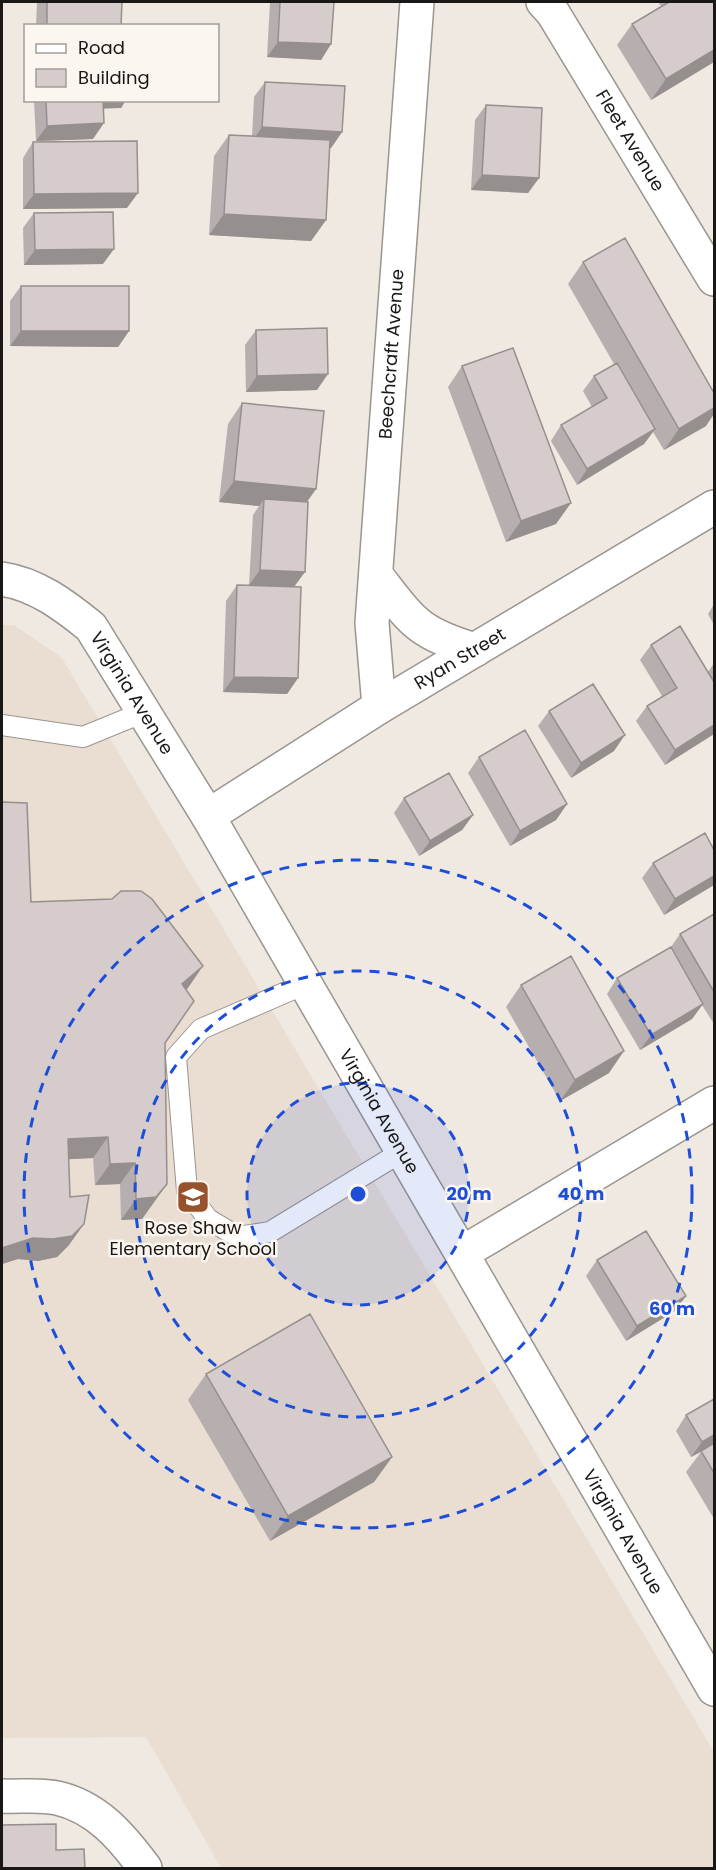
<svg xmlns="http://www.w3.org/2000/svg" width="716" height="1870" font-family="Poppins,sans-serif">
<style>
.built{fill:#e9ded1}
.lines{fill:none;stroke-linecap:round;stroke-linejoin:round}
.service-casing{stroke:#9a958f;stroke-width:22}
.minor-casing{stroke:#9a958f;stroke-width:36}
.service{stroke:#fff;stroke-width:20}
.minor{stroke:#fff;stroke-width:33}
.wall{fill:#b7afaf}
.shaded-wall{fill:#958f8e}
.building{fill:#d5cccb;stroke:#958f8e;stroke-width:1.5}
.ring{fill:none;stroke:#1d4ed8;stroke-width:3;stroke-dasharray:10 8}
.labels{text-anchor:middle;stroke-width:5;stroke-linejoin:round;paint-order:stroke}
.street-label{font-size:18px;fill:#1a1816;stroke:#fcf6f0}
.poi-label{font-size:18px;fill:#1a1816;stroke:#fcf6f0}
.centre{fill:#1d4ed8;stroke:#fcf6f0;stroke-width:3}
.ring-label{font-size:18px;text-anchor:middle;font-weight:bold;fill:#1d4ed8;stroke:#fcf6f0;stroke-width:5;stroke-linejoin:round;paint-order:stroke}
</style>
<rect width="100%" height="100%" fill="#efe9e2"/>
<path class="built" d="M 2,625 L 14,625 L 62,658 L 714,1752 L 714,1868 L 221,1868 L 146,1737 L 2,1738 Z"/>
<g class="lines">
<defs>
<path id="service" d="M 2,725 L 83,737 L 144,712
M 305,984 L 201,1029 L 176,1057 L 187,1191 L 208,1219 L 238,1237 L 270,1232 L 403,1151"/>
<g id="minor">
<path id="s1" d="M 543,2 L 553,13 L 714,279"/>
<path d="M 376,575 C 412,621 417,633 475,650"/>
<path id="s2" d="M 2,579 C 36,584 64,605 91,627 L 208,816 L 714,1689"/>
<path id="s3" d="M 379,707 L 372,623 L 417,2"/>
<path id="s4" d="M 208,816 L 379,707 L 714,507"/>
<path d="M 462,1253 L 714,1103"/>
<path d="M 2,1796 C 19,1797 40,1794 57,1798 C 97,1807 122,1837 145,1868"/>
</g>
</defs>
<use href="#service" class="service-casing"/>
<use href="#minor" class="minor-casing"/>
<use href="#service" class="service"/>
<use href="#minor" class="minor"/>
</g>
<path class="wall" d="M 37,2 L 122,2 L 121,26 L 36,26 Z
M 270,2 L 334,2 L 331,44 L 321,60 L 267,57 Z
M 658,2 L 714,2 L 714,62 L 651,100 L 617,45 L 632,24 L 661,6 Z
M 265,82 L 342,132 L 331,148 L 329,148 L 326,220 L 311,241 L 209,235 L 214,156 L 229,135 L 252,136 L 254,97 Z
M 34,100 L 126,100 L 121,108 L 104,108 L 93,139 L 36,141 Z
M 486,105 L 539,178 L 528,193 L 471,190 L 475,120 Z
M 33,142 L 127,208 L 23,209 L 23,158 Z
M 34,213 L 103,264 L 24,265 L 23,228 Z
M 583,262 L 706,426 L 664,450 L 653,432 L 644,444 L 577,485 L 551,441 L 561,425 L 592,407 L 583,391 L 594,376 L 614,364 L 568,284 Z
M 21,286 L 129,331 L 118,347 L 10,346 L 10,301 Z
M 256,330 L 317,390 L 246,392 L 245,345 Z
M 462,366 L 556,524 L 506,542 L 448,387 Z
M 242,403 L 316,489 L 307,502 L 294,587 L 298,678 L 287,694 L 223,692 L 226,601 L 237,585 L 272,586 L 249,585 L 253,515 L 259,506 L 219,502 L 228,424 Z
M 714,604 L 714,625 L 708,614 Z
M 651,645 L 708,672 L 714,663 L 714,734 L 665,765 L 636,721 L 647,706 L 662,696 L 640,660 Z
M 549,711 L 614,751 L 571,778 L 538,726 Z
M 479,757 L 567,804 L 556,820 L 510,846 L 468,773 Z
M 404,798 L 473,815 L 462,830 L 419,856 L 394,813 Z
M 2,802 L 31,902 L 188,988 L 186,989 L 165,1043 L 167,1184 L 142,1219 L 121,1220 L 120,1184 L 95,1185 L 93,1158 L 69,1159 L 69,1245 L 57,1257 L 38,1261 L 18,1259 L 2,1264 Z
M 714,850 L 714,885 L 664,915 L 642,878 L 653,863 Z
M 714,914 L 714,1024 L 702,1005 L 692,1019 L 640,1050 L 607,994 L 617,978 L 671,947 L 680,934 Z
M 521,985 L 609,1073 L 560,1101 L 506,1007 Z
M 597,1260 L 686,1296 L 675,1311 L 626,1341 L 586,1276 Z
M 206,1374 L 392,1457 L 374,1482 L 270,1541 L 188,1400 Z
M 714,1399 L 714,1519 L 686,1472 L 701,1452 L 691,1457 L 676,1431 L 686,1415 Z"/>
<path class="shaded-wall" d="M 278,42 L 331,44 L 321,60 L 267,57 Z
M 714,50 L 714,62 L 651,100 L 666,79 Z
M 98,100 L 126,100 L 121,108 L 92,109 Z
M 104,123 L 93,139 L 36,141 L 47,126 Z
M 262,127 L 342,132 L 331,148 L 251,143 Z
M 482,175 L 539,178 L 528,193 L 471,190 Z
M 138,193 L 127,208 L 23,209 L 34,194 Z
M 224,214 L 326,220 L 311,241 L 209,235 Z
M 114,249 L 103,264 L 24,265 L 35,250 Z
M 21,331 L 129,331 L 118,347 L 10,346 Z
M 328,374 L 317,390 L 246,392 L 257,376 Z
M 714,408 L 714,414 L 706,426 L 664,450 L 679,429 Z
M 655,429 L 644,444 L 577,485 L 587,469 Z
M 234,481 L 316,489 L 301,510 L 264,499 L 259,506 L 219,502 Z
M 571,503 L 556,524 L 506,542 L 521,521 Z
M 260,570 L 305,572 L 294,587 L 249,585 Z
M 234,677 L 298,678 L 287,694 L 223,692 Z
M 714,725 L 714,734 L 665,765 L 675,750 Z
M 625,735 L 614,751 L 571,778 L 581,763 Z
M 567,804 L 556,820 L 510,846 L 520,831 Z
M 473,815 L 462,830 L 419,856 L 430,841 Z
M 714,876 L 714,885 L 664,915 L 675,899 Z
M 203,966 L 188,988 L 168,1005 L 182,984 Z
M 703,1004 L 692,1019 L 640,1050 L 651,1035 Z
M 624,1051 L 609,1073 L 560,1101 L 575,1080 Z
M 108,1137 L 93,1158 L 53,1160 L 68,1139 Z
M 135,1163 L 120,1184 L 95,1185 L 110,1164 Z
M 167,1184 L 142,1219 L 121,1220 L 136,1199 Z
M 84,1224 L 69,1245 L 57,1257 L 38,1261 L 18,1259 L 2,1264 L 2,1248 L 33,1238 Z
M 686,1296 L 675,1311 L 626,1341 L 637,1326 Z
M 714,1435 L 714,1444 L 691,1457 L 702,1442 Z
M 392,1457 L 374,1482 L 270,1541 L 288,1516 Z"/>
<path class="building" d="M 47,2 L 122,2 L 121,26 L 47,26 Z
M 280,2 L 334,2 L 331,44 L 278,42 Z
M 669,2 L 714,2 L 714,50 L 666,79 L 632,24 Z
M 265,82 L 345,86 L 342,132 L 262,127 Z
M 46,100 L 103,100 L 104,123 L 47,126 Z
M 486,105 L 542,108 L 539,178 L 482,175 Z
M 229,135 L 330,140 L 326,220 L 224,214 Z
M 137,141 L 138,193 L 34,194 L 33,142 Z
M 113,212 L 114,249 L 35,250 L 34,213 Z
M 625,238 L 714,393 L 714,408 L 679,429 L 583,262 Z
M 21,286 L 129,286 L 129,331 L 21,331 Z
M 327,328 L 328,374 L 257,376 L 256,330 Z
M 513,348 L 571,503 L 521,521 L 462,366 Z
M 617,363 L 655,429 L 587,469 L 561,425 L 607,398 L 594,376 Z
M 242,403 L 324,411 L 316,489 L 234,481 Z
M 264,499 L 308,502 L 305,572 L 260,570 Z
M 237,585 L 301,587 L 298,678 L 234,677 Z
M 680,626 L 714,682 L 714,725 L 675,750 L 647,706 L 677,688 L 651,645 Z
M 593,684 L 625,735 L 581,763 L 549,711 Z
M 525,730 L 567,804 L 520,831 L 479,757 Z
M 449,773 L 473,815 L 430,841 L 404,798 Z
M 2,802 L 27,803 L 31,902 L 112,899 L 121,891 L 141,891 L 152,899 L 203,966 L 182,984 L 194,1001 L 165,1043 L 167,1184 L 156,1197 L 136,1199 L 135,1163 L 110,1164 L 108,1137 L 68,1139 L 70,1197 L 89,1195 L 84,1224 L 72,1236 L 53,1239 L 33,1238 L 2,1248 Z
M 705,833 L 714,850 L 714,876 L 675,899 L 653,863 Z
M 714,914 L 714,992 L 680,934 Z
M 671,947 L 703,1004 L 651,1035 L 617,978 Z
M 571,956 L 624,1051 L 575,1080 L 521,985 Z
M 646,1231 L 686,1296 L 637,1326 L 597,1260 Z
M 310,1314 L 392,1457 L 288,1516 L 206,1374 Z
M 714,1399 L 714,1435 L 702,1442 L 686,1415 Z
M 714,1443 L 714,1473 L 701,1451 Z
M 56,1824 L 56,1850 L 84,1849 L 85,1869 L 2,1869 L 2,1825 Z"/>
<circle cx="358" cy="1194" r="111" fill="#1d4ed8" fill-opacity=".12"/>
<g class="ring">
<circle cx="358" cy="1194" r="111"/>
<circle cx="358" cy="1194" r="223"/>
<circle cx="358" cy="1194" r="334"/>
</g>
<defs>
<symbol id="school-square" viewBox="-11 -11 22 22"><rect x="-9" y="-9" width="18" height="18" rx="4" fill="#98522b" stroke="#fcf6f0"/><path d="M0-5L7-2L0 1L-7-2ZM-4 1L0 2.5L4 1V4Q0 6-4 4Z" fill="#fff"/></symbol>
</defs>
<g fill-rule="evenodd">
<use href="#school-square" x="174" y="1178" width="38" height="38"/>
</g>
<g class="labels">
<g class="street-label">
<text dy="6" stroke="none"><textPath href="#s1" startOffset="164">Fleet Avenue</textPath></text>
<text dy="6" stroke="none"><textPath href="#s3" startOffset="354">Beechcraft Avenue</textPath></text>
<text dy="6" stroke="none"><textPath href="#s4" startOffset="297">Ryan Street</textPath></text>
<text dy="6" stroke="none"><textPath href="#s2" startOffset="180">Virginia Avenue</textPath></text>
<text dy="6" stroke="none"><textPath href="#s2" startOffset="666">Virginia Avenue</textPath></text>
<text dy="6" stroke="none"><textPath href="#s2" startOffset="1152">Virginia Avenue</textPath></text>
</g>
<g class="poi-label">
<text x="193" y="1234">Rose Shaw<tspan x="193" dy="21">Elementary School</tspan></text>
</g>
</g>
<circle cx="358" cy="1194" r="9" class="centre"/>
<g class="ring-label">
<text x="469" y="1200">20 m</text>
<text x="581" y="1200">40 m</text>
<text x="672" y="1315">60 m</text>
</g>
<rect width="716" height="1870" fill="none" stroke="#1a1816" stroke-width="6"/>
<rect x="24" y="24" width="195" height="78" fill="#fcf6f0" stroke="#a29d99" stroke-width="1.5"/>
<rect x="36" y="44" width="30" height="9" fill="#ffffff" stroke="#a29d99" stroke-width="1.5"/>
<text x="78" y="54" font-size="18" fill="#1a1816">Road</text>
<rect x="36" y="69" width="30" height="18" fill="#d5cccb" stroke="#a29d99" stroke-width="1.5"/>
<text x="78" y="84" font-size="18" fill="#1a1816">Building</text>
</svg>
